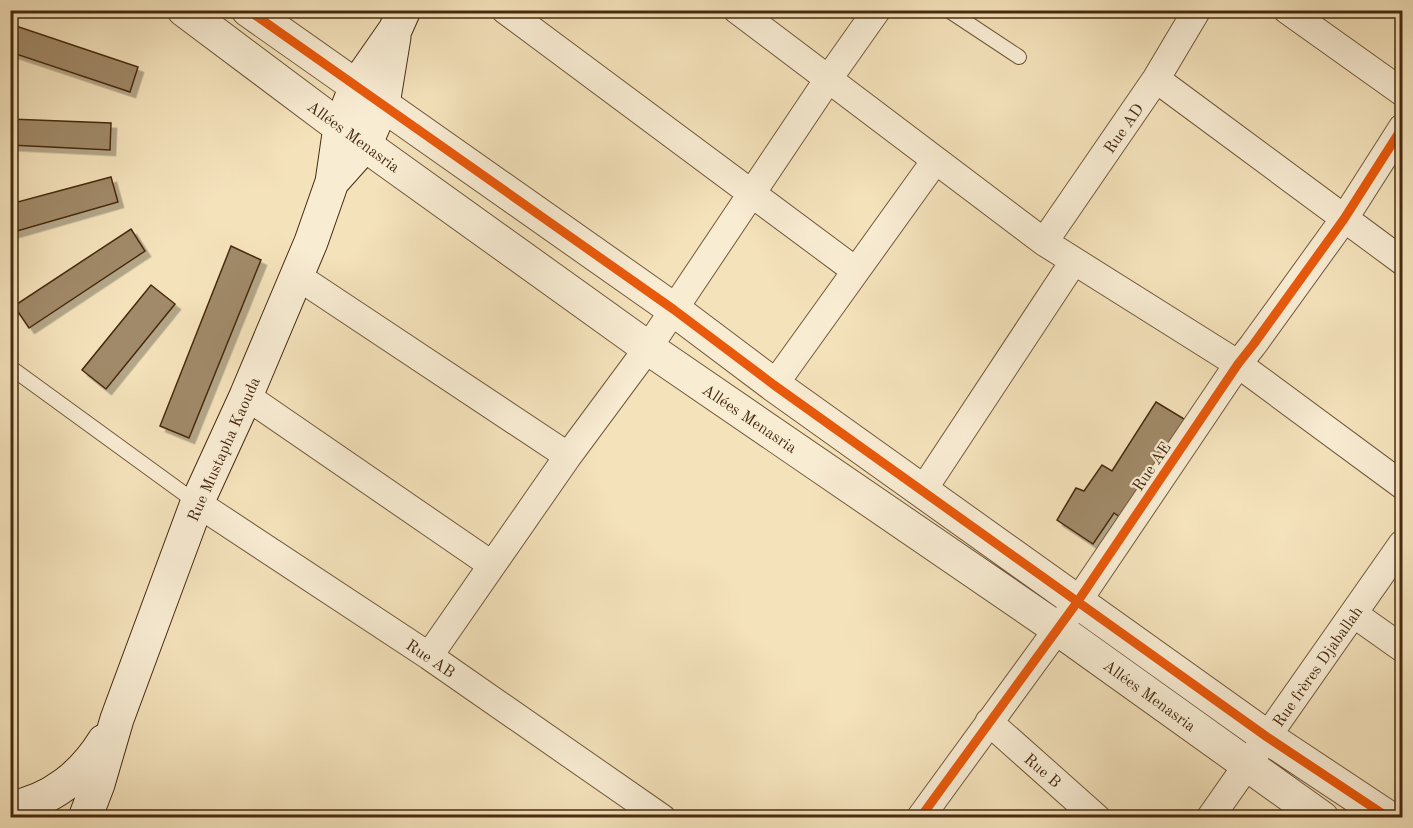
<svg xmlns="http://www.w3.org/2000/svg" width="1413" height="828" font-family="'Old Standard TT',serif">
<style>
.building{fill:#a18a69;stroke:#472b10;stroke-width:1.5;filter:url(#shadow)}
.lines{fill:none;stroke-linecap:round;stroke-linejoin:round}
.service-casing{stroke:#72593b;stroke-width:16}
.minor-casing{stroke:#72593b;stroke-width:29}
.tertiary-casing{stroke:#72593b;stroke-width:35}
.secondary-casing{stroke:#472b10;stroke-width:35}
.service{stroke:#f8ecd3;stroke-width:14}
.minor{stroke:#f8ecd3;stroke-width:27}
.tertiary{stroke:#f8ecd3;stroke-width:33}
.secondary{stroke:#f8ecd3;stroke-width:33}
.cycleway-casing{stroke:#f8ecd3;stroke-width:13}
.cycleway{stroke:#e8590c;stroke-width:9}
.labels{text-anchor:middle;stroke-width:4.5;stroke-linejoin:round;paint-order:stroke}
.street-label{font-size:16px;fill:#472b10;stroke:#f8ecd3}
</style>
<defs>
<filter id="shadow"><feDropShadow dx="5.5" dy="5.5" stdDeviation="0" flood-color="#0004"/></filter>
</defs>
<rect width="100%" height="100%" fill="#f4e2bb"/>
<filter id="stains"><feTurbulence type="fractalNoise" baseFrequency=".00333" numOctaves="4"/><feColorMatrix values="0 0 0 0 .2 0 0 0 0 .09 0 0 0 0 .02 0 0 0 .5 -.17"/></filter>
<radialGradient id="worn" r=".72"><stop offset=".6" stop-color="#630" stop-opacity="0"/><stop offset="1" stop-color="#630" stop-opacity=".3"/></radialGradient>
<path class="building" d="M 10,24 L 138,67 L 130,92 L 10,52 Z
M 10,119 L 111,123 L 110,150 L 10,145 Z
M 111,177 L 118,202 L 10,233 L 10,204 Z
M 131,229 L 145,251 L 29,328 L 14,306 Z
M 231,246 L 261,260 L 189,438 L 160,426 Z
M 151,285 L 175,304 L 106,389 L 82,370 Z
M 1156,402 L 1194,425 L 1127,522 L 1114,513 L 1093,544 L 1057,520 L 1076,488 L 1084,491 L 1102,465 L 1112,471 Z"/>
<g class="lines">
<defs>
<path id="service" d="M 948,10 L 1019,57
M 10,367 L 197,503"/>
<path id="minor" d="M 505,10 L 856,271
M 737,10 L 1044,242 L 1238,364 L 1402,485
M 1287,10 L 1402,92
M 1156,79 L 1402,261
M 1044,242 L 1156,79 L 1197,10
M 297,276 L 568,456
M 774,385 L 935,161
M 246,396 L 492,565
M 923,490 L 1074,261
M 197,503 L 429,656 L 662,818
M 1354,614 L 1402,648
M 429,656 L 568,456 L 648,348 L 829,78 L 877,10
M 989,722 L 1097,818
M 920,818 L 1078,601 L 1238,364 L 1253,345 L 1344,219 L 1402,128
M 1210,818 L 1402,544"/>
<path id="tertiary" d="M 184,10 L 340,127 L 648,348 L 1058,629 L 1322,818
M 248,10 L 673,309 L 774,385 L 1267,737 L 1389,818"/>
<path id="secondary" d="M 332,182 L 365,145 L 383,104 L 394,37
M 10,808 C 51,801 83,775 104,741
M 85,818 L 98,784 L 117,719 L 197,503 L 246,396 L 311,242 L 332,182 L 340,127 L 356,86 L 395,30 L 404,10"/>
</defs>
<use href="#service" class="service-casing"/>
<use href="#minor" class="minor-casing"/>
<use href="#tertiary" class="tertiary-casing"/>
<use href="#secondary" class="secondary-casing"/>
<use href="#service" class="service"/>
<use href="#minor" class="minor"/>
<use href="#tertiary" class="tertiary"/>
<use href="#secondary" class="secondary"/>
<defs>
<path id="cycleway" d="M 248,10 L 673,309 L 774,385 L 1267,737 L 1389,818
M 920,818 L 1078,601 L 1238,364 L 1253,345 L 1344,219 L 1402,128"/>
</defs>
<use href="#cycleway" class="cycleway-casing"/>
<use href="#cycleway" class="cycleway"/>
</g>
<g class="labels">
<g class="street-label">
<text transform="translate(1123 128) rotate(-55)" y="6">Rue AD</text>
<text transform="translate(354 136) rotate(36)" y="6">Allées Menasria</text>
<text transform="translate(750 418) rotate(34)" y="6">Allées Menasria</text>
<text transform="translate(223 449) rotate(-66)" y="6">Rue Mustapha Kaouda</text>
<text transform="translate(1151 466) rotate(-56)" y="6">Rue AE</text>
<text transform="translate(431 658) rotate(34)" y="6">Rue AB</text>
<text transform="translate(1317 666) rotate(-55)" y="6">Rue frères Djaballah</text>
<text transform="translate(1150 695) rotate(36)" y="6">Allées Menasria</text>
<text transform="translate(1043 770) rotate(41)" y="6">Rue B</text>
</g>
</g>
<rect width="1413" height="828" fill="none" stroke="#f4e2bb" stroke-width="36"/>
<rect x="12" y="12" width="1389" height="804" fill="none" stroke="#472b10" stroke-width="3"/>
<rect x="18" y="18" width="1377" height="792" fill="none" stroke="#472b10" stroke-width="1.5"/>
<rect width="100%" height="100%" filter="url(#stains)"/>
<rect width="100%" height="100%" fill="url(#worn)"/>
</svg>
